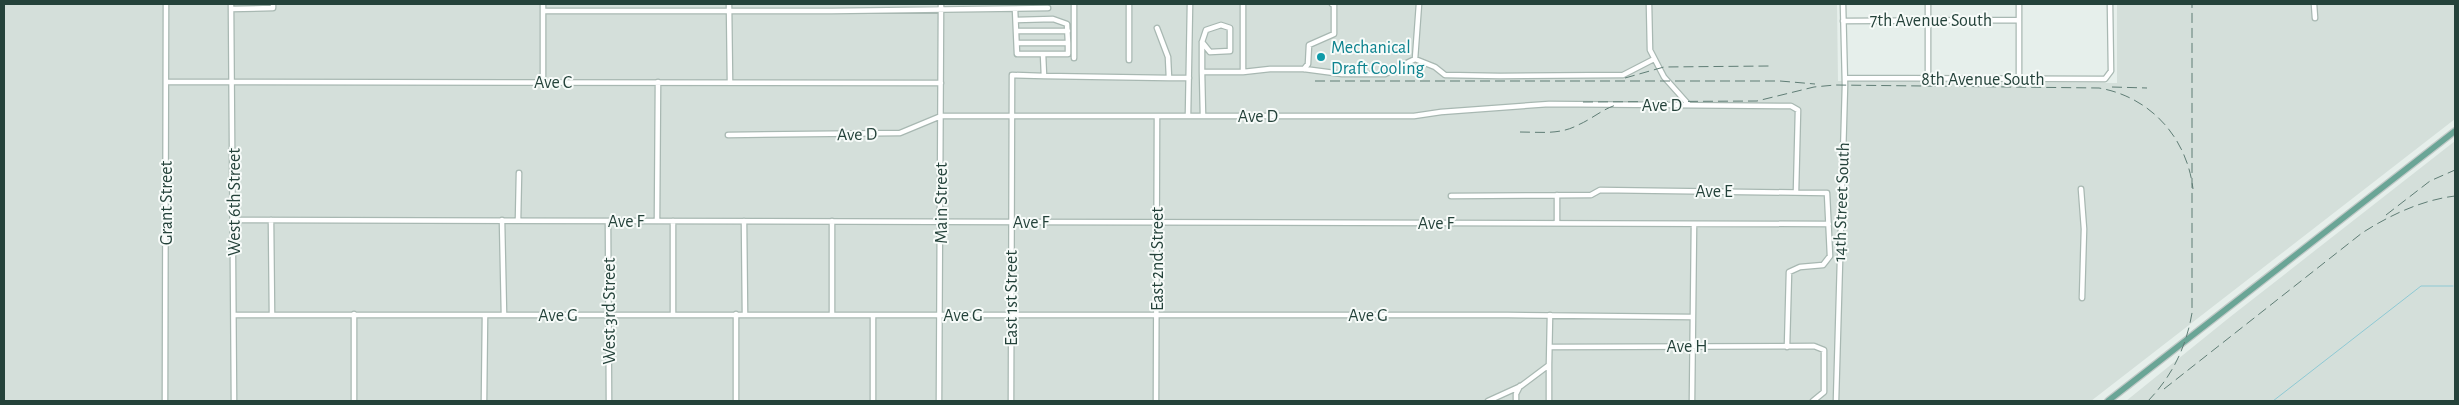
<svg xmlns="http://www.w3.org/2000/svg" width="2459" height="405" font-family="'Alegreya Sans',sans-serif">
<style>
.built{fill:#d4dfda}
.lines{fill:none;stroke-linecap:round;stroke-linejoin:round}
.stream{stroke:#8ec9d4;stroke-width:1}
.minor-casing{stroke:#a8b8b2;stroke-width:7}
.major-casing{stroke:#c2cac8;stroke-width:8}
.minor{stroke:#fff;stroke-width:4.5}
.major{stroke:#6aa596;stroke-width:5.5}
.rail{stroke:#5f7d75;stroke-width:1;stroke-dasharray:10 5;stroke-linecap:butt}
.culture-dot{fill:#0f9aa8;stroke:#f7fbf9;stroke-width:2}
.labels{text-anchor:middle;stroke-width:4;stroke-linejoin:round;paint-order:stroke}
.street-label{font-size:18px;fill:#24423a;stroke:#f7fbf9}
.culture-label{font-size:18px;fill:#0d838f;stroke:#f7fbf9;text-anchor:start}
</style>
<rect width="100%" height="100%" fill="#e6efeb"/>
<path class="built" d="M 4,4 L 1837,4 L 1838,81 L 2117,83 L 2117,4 L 2455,4 L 2455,119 L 2091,401 L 4,401 Z
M 2455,141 L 2455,401 L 2126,401 L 2230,317 Z"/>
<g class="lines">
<path class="stream" d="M 2273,401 L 2421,286 L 2453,286"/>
<defs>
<path id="minor" d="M 231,4 L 234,401
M 729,4 L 730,82
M 1129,4 L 1129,60
M 1649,4 L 1650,50 L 1664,77 L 1689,105
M 1928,4 L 1928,79
M 2019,4 L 2019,79
M 2314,4 L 2315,18
M 231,9 L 273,8 L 273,4
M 1015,9 L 1017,54 L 1068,54 L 1068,43 L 1017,43
M 543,11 L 832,11 L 1048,8
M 1016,20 L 1053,19 L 1067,24 L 1068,43
M 1843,21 L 2019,20
M 1016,31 L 1068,31
M 1202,42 L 1210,52 L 1230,51 L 1230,28 L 1221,25 L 1206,30 L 1202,42 L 1202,72
M 1074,58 L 1074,4
M 1415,59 L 1435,67 L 1445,75 L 1500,76 L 1623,75 L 1654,59
M 1304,69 L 1308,64 L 1309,45 L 1334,34 L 1334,5 L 1332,4
M 1243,72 L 1270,69 L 1304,69 L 1342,74 L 1385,74 L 1415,59 L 1419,4
M 1044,76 L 1169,78 L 1168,57 L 1157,28
M 1169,78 L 1189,78
M 1845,78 L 2105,79 L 2111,71 L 2110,4
M 166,82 L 941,83
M 543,82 L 543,4
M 1188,116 L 1190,4
M 1203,116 L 1202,72 L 1243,72 L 1243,4
M 728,135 L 900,133 L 941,116 L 1414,116 L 1441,112 L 1549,104 L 1791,106 L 1798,110 L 1796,192
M 2081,189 L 2084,229 L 2082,298
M 1557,195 L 1557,223
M 1451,196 L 1591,195 L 1600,190 L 1827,193 L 1830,256 L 1823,265 L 1800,267 L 1789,272 L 1787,347
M 234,220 L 1829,224
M 271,220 L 272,315
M 502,220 L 504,315
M 518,221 L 519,173
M 608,221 L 609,401
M 657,221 L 658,82
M 744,221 L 745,314
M 832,221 L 832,314
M 354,314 L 354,401
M 673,314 L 673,221
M 234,315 L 1508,315 L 1692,317
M 1550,347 L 1814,346 L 1824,350 L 1824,392 L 1813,401
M 165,401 L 166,4
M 484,401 L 485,316
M 736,401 L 736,314
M 873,401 L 873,315
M 939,401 L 941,4
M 1011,401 L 1012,75 L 1044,76 L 1043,54
M 1156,401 L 1157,116
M 1488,401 L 1521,386 L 1549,365 L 1550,315
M 1516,401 L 1516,394 L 1520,386
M 1549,401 L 1549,365
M 1692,401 L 1694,224
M 1836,401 L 1845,85 L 1843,4"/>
<path id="major" d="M 2108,401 L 2455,131"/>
</defs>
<use href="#minor" class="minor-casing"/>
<use href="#major" class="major-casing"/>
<use href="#minor" class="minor"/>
<use href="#major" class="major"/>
<path class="rail" d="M 1625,78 L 1664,67 L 1769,66
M 1315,81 L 1780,81 L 1815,84
M 2112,87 L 2147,88
M 1583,102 L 1757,101 L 1814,87 L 1835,85 L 2099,88 C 2151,97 2187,138 2193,189
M 1520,132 C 1539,132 1560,135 1578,125 C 1592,119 1601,110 1616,105
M 2386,215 L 2430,181 L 2455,170
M 2164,389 L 2362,233 C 2390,215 2422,200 2455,196
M 2148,401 C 2172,376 2186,348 2192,313 L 2192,4"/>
</g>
<circle class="culture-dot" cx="1321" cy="57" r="5"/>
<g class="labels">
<g class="street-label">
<text x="1931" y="26">7th Avenue South</text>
<text x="1983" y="85">8th Avenue South</text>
<text x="553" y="88">Ave C</text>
<text x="1662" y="111">Ave D</text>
<text x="1258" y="122">Ave D</text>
<text transform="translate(857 134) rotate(-1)" y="6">Ave D</text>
<text x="1714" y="197">Ave E</text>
<text transform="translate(234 202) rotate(-90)" y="6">West 6th Street</text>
<text transform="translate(1841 202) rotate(-88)" y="6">14th Street South</text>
<text transform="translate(166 203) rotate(-90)" y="6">Grant Street</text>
<text transform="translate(941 203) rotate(-90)" y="6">Main Street</text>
<text x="626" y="227">Ave F</text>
<text x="1031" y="228">Ave F</text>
<text x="1436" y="229">Ave F</text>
<text transform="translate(1157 259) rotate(-90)" y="6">East 2nd Street</text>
<text transform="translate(1011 298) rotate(-90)" y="6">East 1st Street</text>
<text transform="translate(609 311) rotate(-90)" y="6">West 3rd Street</text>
<text x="558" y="321">Ave G</text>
<text x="963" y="321">Ave G</text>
<text x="1368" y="321">Ave G</text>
<text x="1687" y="352">Ave H</text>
</g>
<g class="culture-label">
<text x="1331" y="53">Mechanical<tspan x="1331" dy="21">Draft Cooling</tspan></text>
</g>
</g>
<rect width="2459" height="405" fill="none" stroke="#24423a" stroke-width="10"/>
</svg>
